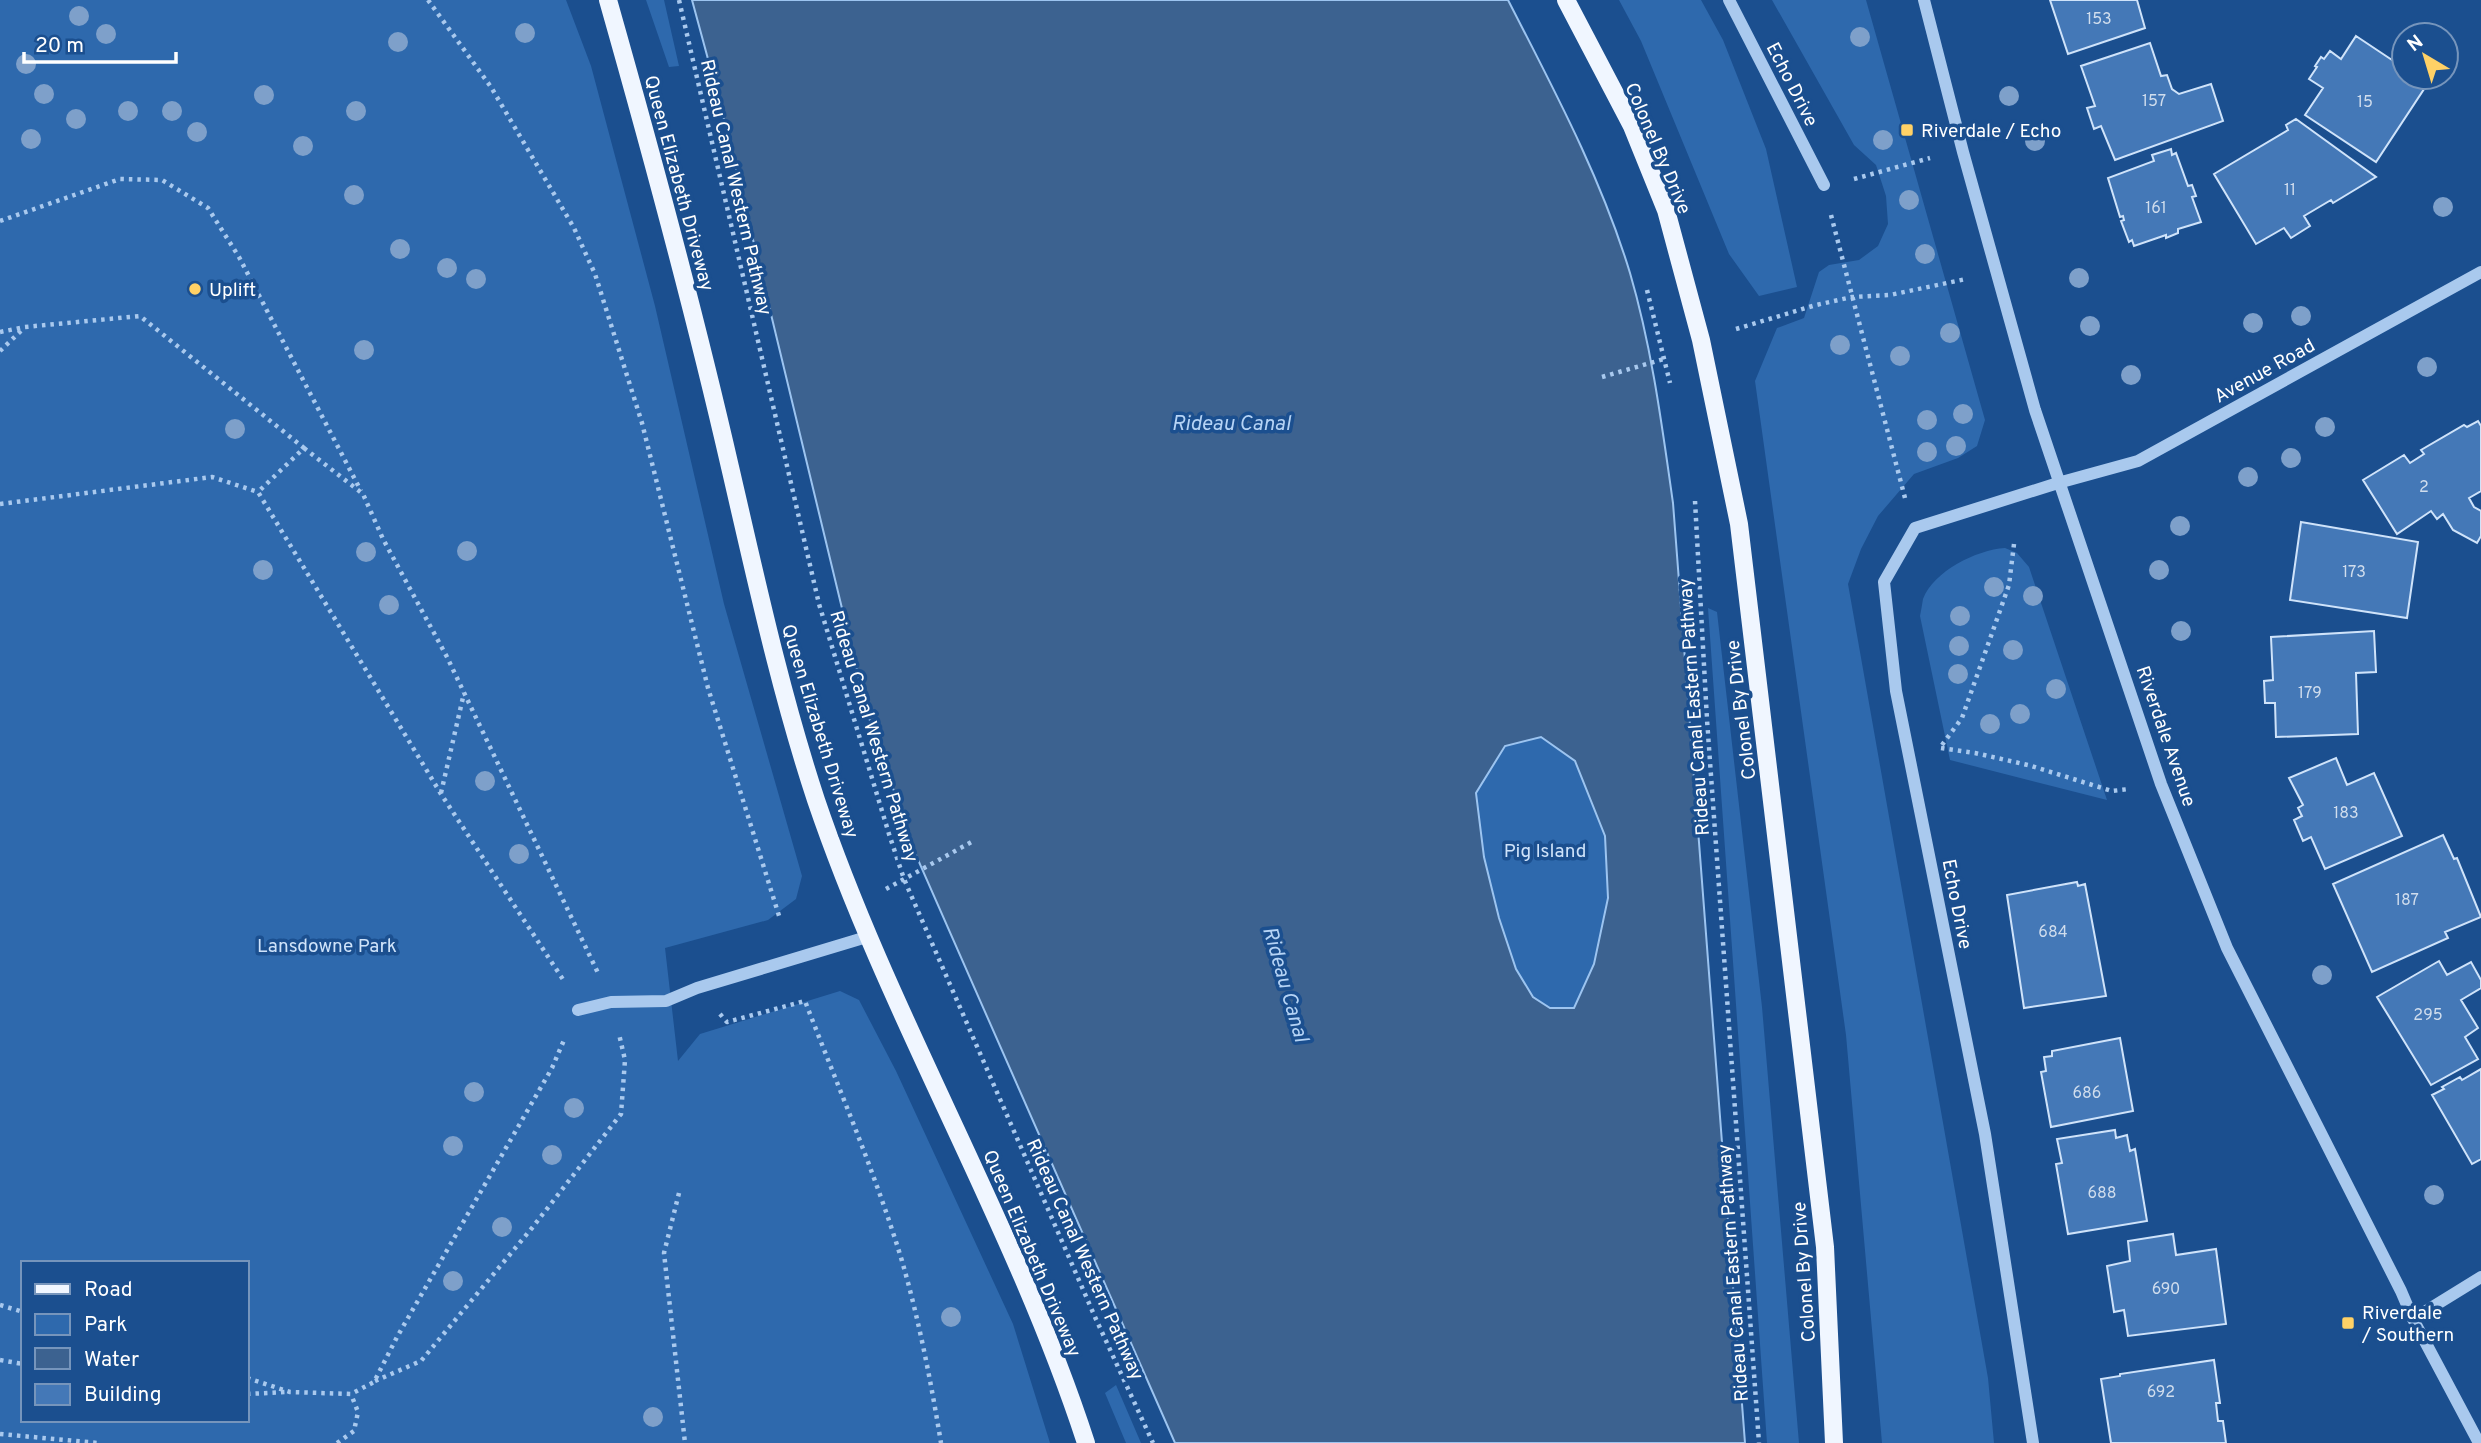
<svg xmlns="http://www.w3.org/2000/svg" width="2481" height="1443" font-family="Overpass,sans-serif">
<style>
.green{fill:#2e69ad;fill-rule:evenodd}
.water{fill:#3c6290;stroke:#9cc4f0;stroke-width:2;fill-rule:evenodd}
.building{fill:#4478b7;stroke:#cfe3fa;stroke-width:2}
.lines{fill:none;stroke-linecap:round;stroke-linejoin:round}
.path{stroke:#a9c9ee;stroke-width:4.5;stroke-dasharray:3.5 5;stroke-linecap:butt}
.minor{stroke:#a9c9ee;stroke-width:12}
.major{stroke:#f0f6ff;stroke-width:18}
.tree{fill:#7ea0ca}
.poi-dot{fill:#ffd166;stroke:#1b4f8f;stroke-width:2.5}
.labels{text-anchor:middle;stroke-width:7;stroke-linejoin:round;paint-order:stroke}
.number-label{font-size:16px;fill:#d0dded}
.street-label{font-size:19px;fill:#fff;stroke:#1b4f8f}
.poi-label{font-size:19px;fill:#fff;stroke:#1b4f8f;text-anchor:start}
.park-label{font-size:19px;fill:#cfe3fa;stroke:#1b4f8f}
.water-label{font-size:21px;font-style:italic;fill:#b5d3f5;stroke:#1b4f8f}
</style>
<rect width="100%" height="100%" fill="#1b4f8f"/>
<path class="green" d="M 0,0 L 566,0 L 591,66 L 655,306 L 724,604 L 802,876 L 796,899 L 768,920 L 665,948 L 678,1061 L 700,1034 L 840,991 L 859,1000 L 896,1071 L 1013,1324 L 1050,1443 L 0,1443 ZM 23,1263 L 247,1263 L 247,1420 L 23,1420 Z
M 646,0 L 664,0 L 679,66 L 669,67 Z
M 1619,0 L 1701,0 L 1723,40 L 1766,149 L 1797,287 L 1759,296 L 1729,254 L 1641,41 Z
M 1772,0 L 1866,0 L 1985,420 L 1977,446 L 1958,458 L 1914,474 L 1878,516 L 1861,549 L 1848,584 L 1988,1378 L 1994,1443 L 1882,1443 L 1846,1035 L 1755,381 L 1777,328 L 1804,318 L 1819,272 L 1829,265 L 1859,260 L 1878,246 L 1888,224 L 1886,196 L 1876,165 L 1854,145 Z
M 2005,548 L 2017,553 L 2029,567 L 2107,800 L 1950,760 L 1920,616 C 1921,611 1922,605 1923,599 C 1934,571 1976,550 2005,548 Z
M 1708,608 L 1717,612 L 1762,1007 L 1799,1443 L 1767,1443 Z
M 1541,737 L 1575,761 L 1605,836 L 1608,898 L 1594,964 L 1574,1008 L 1550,1008 L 1533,997 L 1516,969 L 1499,918 L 1484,857 L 1476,793 L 1505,746 Z
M 1116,1385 L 1141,1443 L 1126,1443 L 1105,1393 Z"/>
<path class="water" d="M 692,0 L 1508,0 C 1553,88 1601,177 1630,273 C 1652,348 1662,426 1673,503 L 1745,1443 L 1175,1443 L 915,853 L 867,712 L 721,107 ZM 1541,737 L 1575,761 L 1605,836 L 1608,898 L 1594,964 L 1574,1008 L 1550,1008 L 1533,997 L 1516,969 L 1499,918 L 1484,857 L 1476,793 L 1505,746 Z"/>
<path class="building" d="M 2050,0 L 2137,0 L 2145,28 L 2068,54 Z
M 2356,36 L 2404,68 L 2404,77 L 2418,77 L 2428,83 L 2376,162 L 2305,115 L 2323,88 L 2309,79 L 2317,67 L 2315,66 L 2321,57 L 2324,59 L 2330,51 L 2341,59 Z
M 2150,43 L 2161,76 L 2167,75 L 2172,89 L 2179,94 L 2211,84 L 2223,121 L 2115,160 L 2101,126 L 2094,129 L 2087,108 L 2095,106 L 2081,66 Z
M 2296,119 L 2376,177 L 2333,203 L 2331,200 L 2304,216 L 2310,226 L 2291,238 L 2284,228 L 2256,244 L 2214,174 L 2288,130 L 2286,125 Z
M 2171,149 L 2172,155 L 2176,153 L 2188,186 L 2192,185 L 2196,196 L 2192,197 L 2201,222 L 2178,229 L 2178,233 L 2166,238 L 2166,235 L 2134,246 L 2132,240 L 2129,242 L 2121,221 L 2124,220 L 2123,216 L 2120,217 L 2108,178 L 2154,161 L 2152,155 Z
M 2478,421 L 2481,426 L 2481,491 L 2469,498 L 2474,507 L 2481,511 L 2481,536 L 2477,543 L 2453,530 L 2443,514 L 2437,519 L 2431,511 L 2397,534 L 2363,480 L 2404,455 L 2410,463 L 2424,454 L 2421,450 L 2464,425 L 2467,427 Z
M 2301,522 L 2418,542 L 2407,618 L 2290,600 Z
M 2374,631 L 2376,672 L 2356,673 L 2358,734 L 2276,737 L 2275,703 L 2265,703 L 2264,681 L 2273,680 L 2271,637 Z
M 2336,758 L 2347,785 L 2374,773 L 2402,836 L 2325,869 L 2311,837 L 2303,841 L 2294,820 L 2302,816 L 2298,808 L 2303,805 L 2289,778 Z
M 2443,835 L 2454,859 L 2457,858 L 2481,917 L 2445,932 L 2448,938 L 2372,972 L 2333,884 Z
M 2077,882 L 2078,886 L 2085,884 L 2106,996 L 2024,1008 L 2007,895 Z
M 2439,961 L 2447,975 L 2471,962 L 2481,980 L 2481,988 L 2461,1000 L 2478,1028 L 2465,1037 L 2478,1059 L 2431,1085 L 2377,997 Z
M 2120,1038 L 2133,1111 L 2051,1127 L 2041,1072 L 2046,1071 L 2044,1057 L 2052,1056 L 2052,1051 Z
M 2481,1069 L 2481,1159 L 2472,1164 L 2432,1095 L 2444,1089 L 2442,1087 L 2460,1077 L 2462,1080 Z
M 2115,1130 L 2116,1138 L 2127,1135 L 2130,1151 L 2135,1149 L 2147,1221 L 2068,1234 L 2056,1164 L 2062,1163 L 2057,1139 Z
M 2173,1234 L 2176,1255 L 2216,1249 L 2226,1324 L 2128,1336 L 2124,1310 L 2114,1312 L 2107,1266 L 2130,1261 L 2128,1241 Z
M 2214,1360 L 2220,1403 L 2216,1403 L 2218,1421 L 2223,1421 L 2226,1443 L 2111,1443 L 2101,1379 L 2120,1376 L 2120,1374 Z"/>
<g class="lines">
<path class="path" d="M 428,0 L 491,87 L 574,228 L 595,274 L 642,423 L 708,688 L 780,919
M 679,0 L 819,604 L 889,834 L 904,879 L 1095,1317 L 1153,1443
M 1854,179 L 1930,158
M 1831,215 L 1905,498
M 0,221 L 120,179 L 162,180 L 208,208 L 239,257 L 361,491
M 1647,290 L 1670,383
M 1736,329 L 1816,305 L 1852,297 L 1890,295 L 1966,279
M 0,332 L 25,327 L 140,316 L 304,448 L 258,492
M 0,351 L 24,328
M 1602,377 L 1664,359
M 304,448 L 363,494 L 383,539 L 447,657 L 598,973
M 1695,501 L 1707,720 L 1759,1443
M 0,504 L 212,477 L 258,492 L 441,794 L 564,981
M 1942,745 L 1962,718 L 2009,585 L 2014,544
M 1941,748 L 1975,753 L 2028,765 L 2112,791 L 2129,789
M 441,793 L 464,693
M 886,889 L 975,840
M 720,1014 L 727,1022 L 805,1001 C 838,1087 875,1172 902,1261 C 919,1320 931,1382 941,1443
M 679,1193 L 664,1253 L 685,1443
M 0,1305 L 23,1312
M 0,1360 L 23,1364
M 247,1378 L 290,1392 L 351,1394 L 374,1382 L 397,1337 L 552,1068 L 564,1040
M 375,1381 L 421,1361 L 532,1228 L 621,1114 L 625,1060 L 619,1034
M 247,1394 L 286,1392
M 0,1434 L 98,1443
M 337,1443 L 354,1431 L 358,1412 L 351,1394"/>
<path class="minor" d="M 1729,0 L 1824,185
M 1924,0 L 1963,152 L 2035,410 L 2161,784 L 2227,948 L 2401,1291 L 2413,1319 L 2479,1443
M 578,1010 L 611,1002 L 666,1001 L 697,988 L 870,936
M 2413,1319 L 2481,1277
M 2033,1443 L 1985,1134 L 1896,691 L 1884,582 L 1915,528 L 2058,483 L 2138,461 L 2481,272"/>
<path class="major" d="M 608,0 C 652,155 694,310 730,467 C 756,579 780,691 816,800 C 891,1021 1014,1222 1086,1443
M 1566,0 L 1632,126 L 1666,210 L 1701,340 L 1739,524 L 1825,1247 L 1834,1443"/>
</g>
<g class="tree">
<circle cx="79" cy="16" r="10"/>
<circle cx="525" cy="33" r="10"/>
<circle cx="106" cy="34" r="10"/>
<circle cx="1860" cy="37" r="10"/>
<circle cx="398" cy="42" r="10"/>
<circle cx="26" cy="64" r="10"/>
<circle cx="44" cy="94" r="10"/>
<circle cx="264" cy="95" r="10"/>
<circle cx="2009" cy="96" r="10"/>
<circle cx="128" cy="111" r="10"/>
<circle cx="172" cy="111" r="10"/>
<circle cx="356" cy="111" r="10"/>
<circle cx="76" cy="119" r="10"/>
<circle cx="197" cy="132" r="10"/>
<circle cx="31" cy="139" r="10"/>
<circle cx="1883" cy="140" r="10"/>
<circle cx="2035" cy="141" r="10"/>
<circle cx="303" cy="146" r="10"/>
<circle cx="354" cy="195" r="10"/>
<circle cx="1909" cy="200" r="10"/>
<circle cx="2443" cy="207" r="10"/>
<circle cx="400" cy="249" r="10"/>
<circle cx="1925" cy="254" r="10"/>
<circle cx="447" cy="268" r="10"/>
<circle cx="2079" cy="278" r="10"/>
<circle cx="476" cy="279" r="10"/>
<circle cx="2301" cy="316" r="10"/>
<circle cx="2253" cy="323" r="10"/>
<circle cx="2090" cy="326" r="10"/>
<circle cx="1950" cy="333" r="10"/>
<circle cx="1840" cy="345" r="10"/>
<circle cx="364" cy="350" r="10"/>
<circle cx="1900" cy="356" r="10"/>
<circle cx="2427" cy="367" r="10"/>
<circle cx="2131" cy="375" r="10"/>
<circle cx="1963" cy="414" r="10"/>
<circle cx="1927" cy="420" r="10"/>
<circle cx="2325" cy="427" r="10"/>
<circle cx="235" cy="429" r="10"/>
<circle cx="1956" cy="446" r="10"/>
<circle cx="1927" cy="452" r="10"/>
<circle cx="2291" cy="458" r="10"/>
<circle cx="2248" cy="477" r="10"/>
<circle cx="2180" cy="526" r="10"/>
<circle cx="467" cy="551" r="10"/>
<circle cx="366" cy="552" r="10"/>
<circle cx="263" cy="570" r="10"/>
<circle cx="2159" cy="570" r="10"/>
<circle cx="1994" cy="587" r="10"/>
<circle cx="2033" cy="596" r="10"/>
<circle cx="389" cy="605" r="10"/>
<circle cx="1960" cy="616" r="10"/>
<circle cx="2181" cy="631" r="10"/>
<circle cx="1959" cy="646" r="10"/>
<circle cx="2013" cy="650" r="10"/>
<circle cx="1958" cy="674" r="10"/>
<circle cx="2056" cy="689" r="10"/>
<circle cx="2020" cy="714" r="10"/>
<circle cx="1990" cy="724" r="10"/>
<circle cx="485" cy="781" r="10"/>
<circle cx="519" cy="854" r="10"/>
<circle cx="2322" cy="975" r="10"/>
<circle cx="474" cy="1092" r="10"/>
<circle cx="574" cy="1108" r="10"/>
<circle cx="453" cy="1146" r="10"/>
<circle cx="552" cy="1155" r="10"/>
<circle cx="2434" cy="1195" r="10"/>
<circle cx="502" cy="1227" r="10"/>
<circle cx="453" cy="1281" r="10"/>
<circle cx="951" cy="1317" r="10"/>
<circle cx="653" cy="1417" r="10"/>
</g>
<g class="poi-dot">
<rect x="1900" y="123" width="14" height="14" rx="3.5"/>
<circle cx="195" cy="289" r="7"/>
<rect x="2341" y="1316" width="14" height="14" rx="3.5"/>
</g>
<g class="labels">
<g class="number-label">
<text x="2099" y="24">153</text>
<text x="2154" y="106">157</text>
<text x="2365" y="107">15</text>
<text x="2290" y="195">11</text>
<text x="2156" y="213">161</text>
<text x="2424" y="492">2</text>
<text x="2354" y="577">173</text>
<text x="2310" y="698">179</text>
<text x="2346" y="818">183</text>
<text x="2407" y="905">187</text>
<text x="2053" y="937">684</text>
<text x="2428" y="1020">295</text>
<text x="2087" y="1098">686</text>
<text x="2102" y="1198">688</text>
<text x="2166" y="1294">690</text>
<text x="2161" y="1397">692</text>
</g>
<g class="street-label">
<text transform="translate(1793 84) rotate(63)" y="7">Echo Drive</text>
<text transform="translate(1659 148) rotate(67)" y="7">Colonel By Drive</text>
<text transform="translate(680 183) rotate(75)" y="7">Queen Elizabeth Driveway</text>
<text transform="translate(737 187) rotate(77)" y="7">Rideau Canal Western Pathway</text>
<text transform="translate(2264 370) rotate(-29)" y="7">Avenue Road</text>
<text transform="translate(1693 707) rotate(-94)" y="7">Rideau Canal Eastern Pathway</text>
<text transform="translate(1740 710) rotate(-97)" y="7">Colonel By Drive</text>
<text transform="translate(821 731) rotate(73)" y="7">Queen Elizabeth Driveway</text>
<text transform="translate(875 736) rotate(73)" y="7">Rideau Canal Western Pathway</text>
<text transform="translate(2167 736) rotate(71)" y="7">Riverdale Avenue</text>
<text transform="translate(1958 904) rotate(79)" y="7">Echo Drive</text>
<text transform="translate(1033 1253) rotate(67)" y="7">Queen Elizabeth Driveway</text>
<text transform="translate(1086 1259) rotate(66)" y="7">Rideau Canal Western Pathway</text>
<text transform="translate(1803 1272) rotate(-94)" y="7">Colonel By Drive</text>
<text transform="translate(1732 1273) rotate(-94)" y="7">Rideau Canal Eastern Pathway</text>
</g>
<g class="poi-label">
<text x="1921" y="137">Riverdale / Echo</text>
<text x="209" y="296">Uplift</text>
<text x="2362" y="1319">Riverdale<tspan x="2362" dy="22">/ Southern</tspan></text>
</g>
<g class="park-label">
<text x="1545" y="857">Pig Island</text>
<text x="327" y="952">Lansdowne Park</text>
</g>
<g class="water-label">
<text x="1231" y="430">Rideau Canal</text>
<text transform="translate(1286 984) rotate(74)" y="7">Rideau Canal</text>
</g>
</g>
<rect x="21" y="1261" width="228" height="161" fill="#1b4f8f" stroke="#7695bc" stroke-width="2"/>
<rect x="35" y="1284" width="35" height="10" fill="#f0f6ff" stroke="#7695bc" stroke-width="2"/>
<text x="84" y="1296" font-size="21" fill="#ffffff">Road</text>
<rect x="35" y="1314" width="35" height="21" fill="#2e69ad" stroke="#7695bc" stroke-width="2"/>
<text x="84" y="1331" font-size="21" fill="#ffffff">Park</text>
<rect x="35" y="1348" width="35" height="21" fill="#3c6290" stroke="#7695bc" stroke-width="2"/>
<text x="84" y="1366" font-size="21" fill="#ffffff">Water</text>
<rect x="35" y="1384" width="35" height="21" fill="#4478b7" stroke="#7695bc" stroke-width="2"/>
<text x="84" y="1401" font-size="21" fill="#ffffff">Building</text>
<g transform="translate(2425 56) rotate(322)"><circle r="33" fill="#1b4f8f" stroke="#7695bc" stroke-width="2"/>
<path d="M0-5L12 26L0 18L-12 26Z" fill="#ffd166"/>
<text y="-10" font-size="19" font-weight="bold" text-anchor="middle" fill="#ffffff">N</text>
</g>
<path d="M24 52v10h152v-10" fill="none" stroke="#ffffff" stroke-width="3.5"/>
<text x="35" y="52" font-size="21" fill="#ffffff" stroke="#1b4f8f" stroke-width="5" paint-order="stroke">20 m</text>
</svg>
